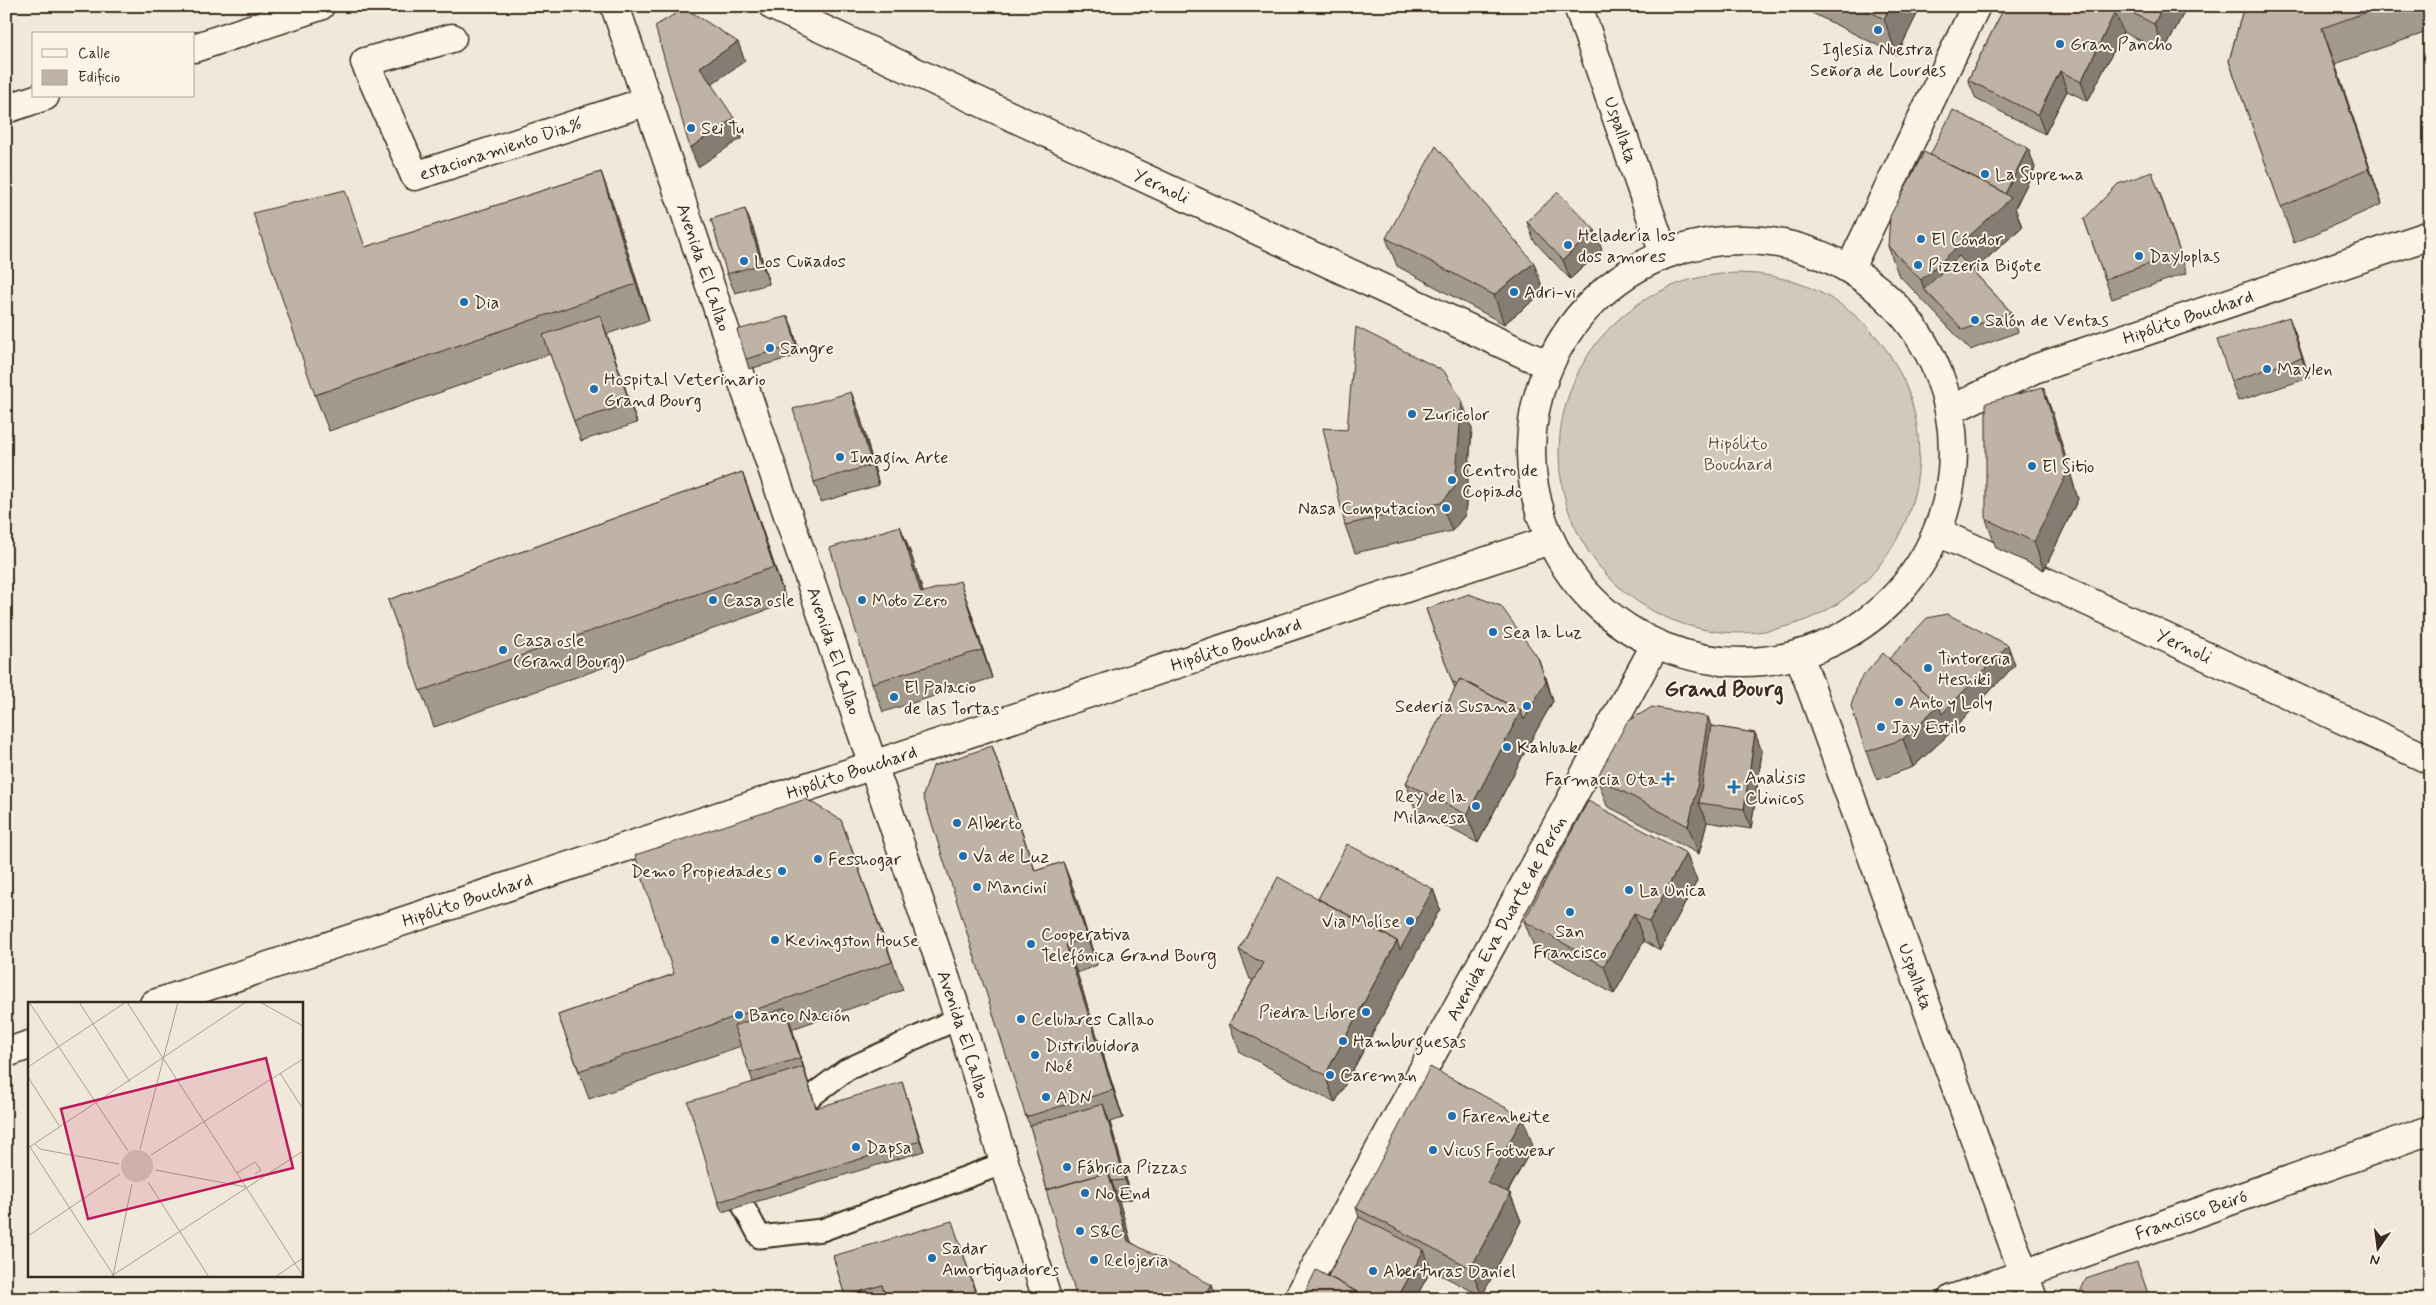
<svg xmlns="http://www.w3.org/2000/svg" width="2436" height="1305" font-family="Mynerve,sans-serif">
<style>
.green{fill:#d2c9ba;stroke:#867a6c}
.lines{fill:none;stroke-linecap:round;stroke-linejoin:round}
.lane-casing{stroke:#3b2a1e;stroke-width:25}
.street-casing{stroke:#3b2a1e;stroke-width:31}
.secondary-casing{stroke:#3b2a1e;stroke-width:31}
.lane{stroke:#fcf5e5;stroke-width:21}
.street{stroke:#fcf5e5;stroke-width:28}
.secondary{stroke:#fcf5e5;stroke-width:28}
.wall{fill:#a39a8d;stroke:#3b2a1e}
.shaded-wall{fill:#857d73;stroke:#3b2a1e}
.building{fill:#beb3a4;stroke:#3b2a1e}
.poi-dot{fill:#1f6fb2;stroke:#fcf5e5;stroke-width:2}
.labels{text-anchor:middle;stroke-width:4;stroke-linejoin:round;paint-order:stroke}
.poi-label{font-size:18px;fill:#3b2a1e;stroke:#fcf5e5;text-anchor:start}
.street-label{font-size:18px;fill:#3b2a1e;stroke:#fcf5e5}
.park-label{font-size:18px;fill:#615245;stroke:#fcf5e5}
.district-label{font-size:22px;font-weight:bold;fill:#3b2a1e;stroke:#fcf5e5}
.inset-road{fill:none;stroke:#a89d8e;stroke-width:1}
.view{fill:#c2185b;fill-opacity:0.15;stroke:#c2185b;stroke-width:2.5}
.inset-edge{fill:none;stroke:#3b2a1e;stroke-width:2.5}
</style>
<rect width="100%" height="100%" fill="#f0e9d9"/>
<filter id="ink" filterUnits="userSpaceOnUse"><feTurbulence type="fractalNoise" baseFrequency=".02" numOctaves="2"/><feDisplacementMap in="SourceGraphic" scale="10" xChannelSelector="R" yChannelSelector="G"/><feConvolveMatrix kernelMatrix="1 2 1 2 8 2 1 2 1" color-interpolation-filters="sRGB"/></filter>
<g filter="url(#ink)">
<path class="green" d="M1559 453a180 180 0 1 1 360 0a180 180 0 1 1-360 0Z"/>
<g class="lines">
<defs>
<path id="lane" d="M 790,1112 L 846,1070 L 959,1018
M 737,1180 L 734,1189 L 760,1237 L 822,1230 L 1005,1163"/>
<g id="street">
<path id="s1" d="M 1578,6 L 1664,254"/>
<path id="s2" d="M 452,38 L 365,62 L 415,176 L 648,101"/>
<path d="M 194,48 L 320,6"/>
<path d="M 6,109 L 45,96"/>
<path id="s3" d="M 1951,410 L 2034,369 L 2430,235"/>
<path id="s4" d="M 1938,532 L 2430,760"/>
<path id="s5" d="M 154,1004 L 1550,540"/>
<path d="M 6,1053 L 29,1045"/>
<path id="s6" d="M 1298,1299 L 1656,644"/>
<path id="s7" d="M 2033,1299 L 2024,1274 L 2430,1130"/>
</g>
<g id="secondary">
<path id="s8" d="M 615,6 L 959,1018 L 1047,1299"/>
<path id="s9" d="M 773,6 L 1548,365"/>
<circle cx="1742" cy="451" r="211"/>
<path d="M 1850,268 L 1976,6"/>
<path id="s10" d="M 1799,655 L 2024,1274 L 1952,1299"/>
</g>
</defs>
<use href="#lane" class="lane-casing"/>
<use href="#street" class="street-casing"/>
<use href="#secondary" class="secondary-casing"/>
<use href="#lane" class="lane"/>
<use href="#street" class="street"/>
<use href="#secondary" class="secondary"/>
</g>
<path class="wall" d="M 1798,6 L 1921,6 L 1897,55 Z
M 2005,6 L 2187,6 L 2164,52 L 2123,32 L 2088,101 L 2067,91 L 2045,134 L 1976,99 L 1968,80 Z
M 2244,6 L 2430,6 L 2430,31 L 2335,64 L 2382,204 L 2294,243 L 2229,61 Z
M 2028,148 L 2035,168 L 2015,208 L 2022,227 L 1973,271 L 2011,312 L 2018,332 L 1970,350 L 1898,274 L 1888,246 L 1930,155 Z
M 601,172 L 614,208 L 649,320 L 607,334 L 637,423 L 581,441 L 550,354 L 329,431 L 315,395 L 366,247 Z
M 2159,191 L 2187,273 L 2112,299 L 2084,219 Z
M 1527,222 L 1602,250 L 1570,279 L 1534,241 Z
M 753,228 L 769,284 L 735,293 L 727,274 Z
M 1386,238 L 1544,292 L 1504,324 L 1397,266 Z
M 2289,317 L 2296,336 L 2309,378 L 2238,401 L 2231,381 Z
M 792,326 L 800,355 L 749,369 L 746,359 Z
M 2043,387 L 2053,415 L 2078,499 L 2044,570 L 1996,548 L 1986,519 Z
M 851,392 L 859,412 L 879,485 L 821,502 L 814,482 Z
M 1472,429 L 1465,515 L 1452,531 L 1355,553 L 1345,525 L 1347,430 Z
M 742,472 L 755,508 L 787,603 L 434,727 L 388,600 Z
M 900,526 L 911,554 L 923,592 L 970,609 L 992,678 L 883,712 L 872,683 Z
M 1426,609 L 1546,677 L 1553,701 L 1531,740 L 1478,843 L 1416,811 L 1406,783 L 1455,689 Z
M 1889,659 L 2015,665 L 1949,734 L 1913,767 L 1877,780 L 1866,752 Z
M 1711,726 L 1755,733 L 1762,752 L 1751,829 L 1707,822 L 1699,854 L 1607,806 L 1597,778 Z
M 992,746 L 1035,871 L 1063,862 L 1074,891 L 1097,965 L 1077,973 L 1123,1118 L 1110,1122 L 1132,1199 L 1119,1201 L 1131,1242 L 1217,1299 L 1047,1190 L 1030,1125 L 1026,1117 Z
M 841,820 L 903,990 L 792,1029 L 816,1108 L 905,1092 L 924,1151 L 722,1212 L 718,1202 L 753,1082 L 741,1046 L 589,1099 L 558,1015 L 674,974 Z
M 1686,853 L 1697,881 L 1660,950 L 1644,941 L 1614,994 L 1535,949 L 1524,921 Z
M 1433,889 L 1440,909 L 1335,1103 L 1240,1052 L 1229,1024 L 1253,980 L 1250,979 L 1239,950 L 1318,899 Z
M 1533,1146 L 1508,1192 L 1510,1193 L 1521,1221 L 1482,1296 L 1431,1270 L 1415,1299 L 1302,1299 L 1328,1276 L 1359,1217 L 1356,1208 Z
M 959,1241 L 978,1299 L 846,1299 L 833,1256 Z"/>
<path class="shaded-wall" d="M 1890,6 L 1921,6 L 1897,55 L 1884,19 Z
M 2163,6 L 2187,6 L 2164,52 L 2154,24 Z
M 2115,12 L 2123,32 L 2088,101 L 2081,82 Z
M 2322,28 L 2335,64 L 2382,204 L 2369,168 Z
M 738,42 L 745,61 L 707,87 L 700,67 Z
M 2060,71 L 2067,91 L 2045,134 L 2038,115 Z
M 734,118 L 742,138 L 698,167 L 690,148 Z
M 2028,148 L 2035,168 L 2015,208 L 2022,227 L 1937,303 L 1924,289 L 1921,280 L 2003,198 Z
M 601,172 L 614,208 L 649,320 L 636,284 Z
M 745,209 L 753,228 L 769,284 L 762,264 Z
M 1595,230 L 1602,250 L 1570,279 L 1563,260 Z
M 1534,263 L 1544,292 L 1504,324 L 1494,295 Z
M 600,315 L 607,335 L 637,423 L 630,404 Z
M 788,316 L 792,326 L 800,355 L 796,345 Z
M 2289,317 L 2296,336 L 2309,378 L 2302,358 Z
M 2043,387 L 2053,415 L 2078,499 L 2044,570 L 2034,542 Z
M 851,392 L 859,412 L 879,485 L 872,465 Z
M 1462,401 L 1472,429 L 1465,515 L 1452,531 L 1441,503 Z
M 742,472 L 755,508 L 787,603 L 774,567 Z
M 900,526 L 911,554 L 932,621 L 921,593 Z
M 960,581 L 970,609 L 992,678 L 982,650 Z
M 2008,645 L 2015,665 L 1949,734 L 1913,767 L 1903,739 L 1939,705 Z
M 1538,658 L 1553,701 L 1531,740 L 1478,843 L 1467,815 L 1521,711 Z
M 1708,717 L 1718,746 L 1699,803 L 1707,822 L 1699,854 L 1688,826 Z
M 1755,733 L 1762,752 L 1751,829 L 1744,809 Z
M 992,746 L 1002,774 L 1045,899 L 1035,871 Z
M 1686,853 L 1697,881 L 1660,950 L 1649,922 Z
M 1063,862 L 1074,891 L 1097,965 L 1087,937 Z
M 1433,889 L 1440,909 L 1335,1103 L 1325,1075 L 1397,941 Z
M 1634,913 L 1644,941 L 1614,994 L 1604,966 Z
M 1066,945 L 1077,973 L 1123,1118 L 1113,1090 Z
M 785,1008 L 792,1028 L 819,1118 L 816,1108 Z
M 902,1082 L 905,1092 L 924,1151 L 920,1141 Z
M 1103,1104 L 1110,1123 L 1132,1199 L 1125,1180 Z
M 1523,1117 L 1533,1146 L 1497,1211 L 1487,1183 Z
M 1108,1172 L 1119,1201 L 1139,1270 L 1128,1241 Z
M 1510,1193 L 1521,1221 L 1482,1296 L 1471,1268 Z
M 1424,1250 L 1431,1270 L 1415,1299 L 1397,1299 Z
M 1212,1285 L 1217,1299 L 1204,1299 Z"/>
<path class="building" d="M 1859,6 L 1890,6 L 1884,19 Z
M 2005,6 L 2104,6 L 2115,12 L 2081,82 L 2060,71 L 2038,115 L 1968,80 Z
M 2118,6 L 2163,6 L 2154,24 Z
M 2244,6 L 2384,6 L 2322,28 L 2369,168 L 2281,207 L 2229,61 Z
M 685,8 L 738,42 L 700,67 L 734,118 L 690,148 L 655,26 Z
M 1953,110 L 2028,148 L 2005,194 L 2000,190 L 1930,155 Z
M 1436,146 L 1534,263 L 1494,295 L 1386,238 Z
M 1924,152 L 2000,190 L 2011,198 L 1921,280 L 1888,246 L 1890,216 Z
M 601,172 L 636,284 L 315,395 L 253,213 L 345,190 L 365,247 Z
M 2152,172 L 2180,253 L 2105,279 L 2084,219 L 2118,184 Z
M 1558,192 L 1595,230 L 1563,260 L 1527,222 Z
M 745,209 L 762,264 L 727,274 L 711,219 Z
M 1959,256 L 2011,312 L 1963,330 L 1924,289 Z
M 600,315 L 630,404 L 574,421 L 543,335 Z
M 788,316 L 796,345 L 746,359 L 737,330 Z
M 2289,317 L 2302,358 L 2231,381 L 2217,340 Z
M 1356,327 L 1444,371 L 1462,401 L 1455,487 L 1441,503 L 1345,525 L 1323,428 L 1347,430 Z
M 2043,387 L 2068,471 L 2034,542 L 1986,519 L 1986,403 Z
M 851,392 L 872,465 L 814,482 L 793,409 Z
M 742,472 L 774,567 L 420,691 L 388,600 Z
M 900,526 L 921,593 L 960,581 L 982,650 L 872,683 L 830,548 Z
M 1469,594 L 1501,606 L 1538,658 L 1546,681 L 1524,720 L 1521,711 L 1460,679 L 1457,684 L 1452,681 L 1426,609 Z
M 1947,614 L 2008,645 L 1942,714 L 1939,705 L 1889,659 L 1927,618 Z
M 1883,653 L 1939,705 L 1903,739 L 1866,752 L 1851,706 L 1859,681 Z
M 1460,679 L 1521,711 L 1467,815 L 1406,783 Z
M 1652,707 L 1708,717 L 1696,794 L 1688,826 L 1597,778 L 1627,722 Z
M 1711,726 L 1755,733 L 1744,809 L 1699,803 Z
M 992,746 L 1035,871 L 1063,862 L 1087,937 L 1066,945 L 1113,1090 L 1026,1117 L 923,796 L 933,766 Z
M 806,799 L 841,820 L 892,962 L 579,1071 L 558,1015 L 674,974 L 635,855 Z
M 1588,801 L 1686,853 L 1649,922 L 1634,913 L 1604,966 L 1524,921 Z
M 1347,844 L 1433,889 L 1400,950 L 1397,941 L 1318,899 Z
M 1278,877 L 1397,941 L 1325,1075 L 1229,1024 L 1263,963 L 1239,950 Z
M 785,1008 L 800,1058 L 750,1073 L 734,1026 Z
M 803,1067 L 816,1108 L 902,1082 L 920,1141 L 718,1202 L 688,1102 Z
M 1430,1067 L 1523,1117 L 1487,1183 L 1510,1193 L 1471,1268 L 1356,1208 Z
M 1103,1104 L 1125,1180 L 1112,1181 L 1108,1172 L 1047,1190 L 1030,1125 Z
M 1108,1172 L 1128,1241 L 1212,1285 L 1204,1299 L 1077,1299 L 1046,1190 Z
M 1359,1217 L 1424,1250 L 1397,1299 L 1370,1299 L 1328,1276 Z
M 952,1221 L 978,1299 L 886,1299 L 882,1285 L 845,1296 L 833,1256 Z
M 2137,1262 L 2150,1299 L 2077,1299 L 2086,1279 Z
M 1316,1270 L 1370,1299 L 1302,1299 Z"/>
</g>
<g class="poi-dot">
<circle cx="1878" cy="30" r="5"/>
<circle cx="2060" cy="44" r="5"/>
<circle cx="691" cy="128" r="5"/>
<circle cx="1985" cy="174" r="5"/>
<circle cx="1921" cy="239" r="5"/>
<circle cx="1568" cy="245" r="5"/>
<circle cx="2139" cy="256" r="5"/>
<circle cx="744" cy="261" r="5"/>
<circle cx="1918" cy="265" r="5"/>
<circle cx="1514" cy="292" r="5"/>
<circle cx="464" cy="302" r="5"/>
<circle cx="1975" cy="320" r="5"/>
<circle cx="770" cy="348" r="5"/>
<circle cx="2267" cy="369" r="5"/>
<circle cx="594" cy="389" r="5"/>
<circle cx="1412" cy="414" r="5"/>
<circle cx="840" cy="457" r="5"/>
<circle cx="2032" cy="466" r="5"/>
<circle cx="1452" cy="480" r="5"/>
<circle cx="1446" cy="508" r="5"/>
<circle cx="713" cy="600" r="5"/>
<circle cx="862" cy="600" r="5"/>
<circle cx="1493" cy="632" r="5"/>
<circle cx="503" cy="650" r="5"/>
<circle cx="1928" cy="668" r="5"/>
<circle cx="894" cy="697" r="5"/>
<circle cx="1899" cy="702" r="5"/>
<circle cx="1527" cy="706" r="5"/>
<circle cx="1881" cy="727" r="5"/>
<circle cx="1507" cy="747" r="5"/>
<path d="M1665.5 771.5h5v5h5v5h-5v5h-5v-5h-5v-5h5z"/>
<path d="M1731.5 779.5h5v5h5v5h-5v5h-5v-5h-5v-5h5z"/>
<circle cx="1476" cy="806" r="5"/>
<circle cx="957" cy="823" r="5"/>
<circle cx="963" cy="856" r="5"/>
<circle cx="818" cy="859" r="5"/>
<circle cx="782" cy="871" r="5"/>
<circle cx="977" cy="887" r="5"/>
<circle cx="1629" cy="890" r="5"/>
<circle cx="1570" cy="912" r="5"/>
<circle cx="1410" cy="921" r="5"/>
<circle cx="775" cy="940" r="5"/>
<circle cx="1031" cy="944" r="5"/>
<circle cx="1366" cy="1012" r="5"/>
<circle cx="739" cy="1015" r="5"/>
<circle cx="1021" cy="1019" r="5"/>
<circle cx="1343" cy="1041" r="5"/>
<circle cx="1035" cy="1055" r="5"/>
<circle cx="1330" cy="1075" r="5"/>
<circle cx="1046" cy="1097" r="5"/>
<circle cx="1452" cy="1116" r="5"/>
<circle cx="856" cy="1147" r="5"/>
<circle cx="1433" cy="1150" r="5"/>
<circle cx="1067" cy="1167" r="5"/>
<circle cx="1085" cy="1193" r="5"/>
<circle cx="1080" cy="1231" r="5"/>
<circle cx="932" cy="1258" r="5"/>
<circle cx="1094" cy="1260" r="5"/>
<circle cx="1373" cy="1271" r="5"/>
</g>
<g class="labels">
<g class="poi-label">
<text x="2070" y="50">Gran Pancho</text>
<text x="1878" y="55" text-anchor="middle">Iglesia Nuestra<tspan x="1878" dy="21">Señora de Lourdes</tspan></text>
<text x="701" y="134">Sei Tu</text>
<text x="1995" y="180">La Suprema</text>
<text x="1578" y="241">Heladería los<tspan x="1578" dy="21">dos amores</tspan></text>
<text x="1931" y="245">El Cóndor</text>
<text x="2149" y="262">Dayloplas</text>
<text x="754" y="267">Los Cuñados</text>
<text x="1928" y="271">Pizzeria Bigote</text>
<text x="1524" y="298">Adri-vi</text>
<text x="474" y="308">Dia</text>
<text x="1985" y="326">Salón de Ventas</text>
<text x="780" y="354">Sangre</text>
<text x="2277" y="375">Maylen</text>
<text x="604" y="385">Hospital Veterinario<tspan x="604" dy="21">Grand Bourg</tspan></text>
<text x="1422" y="420">Zuricolor</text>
<text x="850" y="463">Imagin Arte</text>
<text x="2042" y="472">El Sitio</text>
<text x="1462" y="476">Centro de<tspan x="1462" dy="21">Copiado</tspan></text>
<text x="1436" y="514" text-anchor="end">Nasa Computacion</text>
<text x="723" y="606">Casa osle</text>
<text x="872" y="606">Moto Zero</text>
<text x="1503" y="638">Sea la Luz</text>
<text x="513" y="646">Casa osle<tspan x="513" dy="21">(Grand Bourg)</tspan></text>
<text x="1938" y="664">Tintoreria<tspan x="1938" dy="21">Heshiki</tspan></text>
<text x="904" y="693">El Palacio<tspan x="904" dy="21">de las Tortas</tspan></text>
<text x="1909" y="708">Anto y Loly</text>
<text x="1517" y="712" text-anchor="end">Sederia Susana</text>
<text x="1891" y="733">Jay Estilo</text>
<text x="1517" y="753">Kahluak</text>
<text x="1745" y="783">Analisis<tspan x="1745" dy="21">Clinicos</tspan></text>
<text x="1658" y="785" text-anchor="end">Farmacia Ota</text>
<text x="1466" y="802" text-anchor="end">Rey de la<tspan x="1466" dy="21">Milanesa</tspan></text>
<text x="967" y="829">Alberto</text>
<text x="973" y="862">Va de Luz</text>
<text x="828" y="865">Fesshogar</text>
<text x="772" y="877" text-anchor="end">Demo Propiedades</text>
<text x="987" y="893">Mancini</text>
<text x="1639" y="896">La Unica</text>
<text x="1400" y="927" text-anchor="end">Via Molíse</text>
<text x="1570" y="937" text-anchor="middle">San<tspan x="1570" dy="21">Francisco</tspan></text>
<text x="1041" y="940">Cooperativa<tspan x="1041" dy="21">Telefónica Grand Bourg</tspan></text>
<text x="785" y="946">Kevingston House</text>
<text x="1356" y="1018" text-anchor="end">Piedra Libre</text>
<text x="749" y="1021">Banco Nación</text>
<text x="1031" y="1025">Celulares Callao</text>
<text x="1353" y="1047">Hamburguesas</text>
<text x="1045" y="1051">Distribuidora<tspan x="1045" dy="21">Noé</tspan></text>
<text x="1340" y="1081">Careman</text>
<text x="1056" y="1103">ADN</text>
<text x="1462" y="1122">Farenheite</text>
<text x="866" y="1153">Dapsa</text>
<text x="1443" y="1156">Vicus Footwear</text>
<text x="1077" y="1173">Fábrica Pizzas</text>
<text x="1095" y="1199">No End</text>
<text x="1090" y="1237">S&amp;C</text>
<text x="942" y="1254">Sadar<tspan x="942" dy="21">Amortiguadores</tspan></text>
<text x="1104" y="1266">Relojeria</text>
<text x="1383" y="1277">Aberturas Daniel</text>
</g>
<g class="street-label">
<text dy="6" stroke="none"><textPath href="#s1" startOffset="131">Uspallata</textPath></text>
<text dy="6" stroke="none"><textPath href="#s2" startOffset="305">estacionamiento Dia%</textPath></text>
<text dy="6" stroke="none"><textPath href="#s9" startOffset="428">Yernoli</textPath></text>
<text dy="6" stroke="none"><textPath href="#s8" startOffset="276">Avenida El Callao</textPath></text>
<text dy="6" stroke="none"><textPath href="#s3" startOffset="255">Hipólito Bouchard</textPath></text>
<text dy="6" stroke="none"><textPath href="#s5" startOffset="1140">Hipólito Bouchard</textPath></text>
<text dy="6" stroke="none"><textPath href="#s4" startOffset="271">Yernoli</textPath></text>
<text dy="6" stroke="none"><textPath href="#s8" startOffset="681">Avenida El Callao</textPath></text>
<text dy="6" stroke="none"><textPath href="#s5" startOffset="735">Hipólito Bouchard</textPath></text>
<text dy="6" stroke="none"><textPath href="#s5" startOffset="330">Hipólito Bouchard</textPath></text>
<text dy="6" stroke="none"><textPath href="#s6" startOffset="434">Avenida Eva Duarte de Perón</textPath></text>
<text dy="6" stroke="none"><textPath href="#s10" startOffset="342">Uspallata</textPath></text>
<text dy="6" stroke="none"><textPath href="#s8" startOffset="1086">Avenida El Callao</textPath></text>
<text dy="6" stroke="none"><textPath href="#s7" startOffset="204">Francisco Beiró</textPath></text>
</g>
<g class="park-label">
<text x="1738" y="449">Hipólito<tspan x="1738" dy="21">Bouchard</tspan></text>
</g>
<g class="district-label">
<text x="1724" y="696">Grand Bourg</text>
</g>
</g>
<g transform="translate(28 1002)">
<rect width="275" height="275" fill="#f0e9d9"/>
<path d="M93 164a16 16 0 1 1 32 0a16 16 0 1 1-32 0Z" fill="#d2c9ba"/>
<path class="inset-road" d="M 1,0 L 100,149M 51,0 L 102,80M 99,0 L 275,274M 232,0 L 275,24M 0,65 L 98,0M 252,71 L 275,107M 0,75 L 32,125M 7,142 L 12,147 L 91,162M 2,145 L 86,274M 0,146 L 218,0M 112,147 L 150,0M 123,153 L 275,57M 127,168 L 218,185M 209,171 L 227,160 L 233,168 L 227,172M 120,180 L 181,275M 0,234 L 92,172M 85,274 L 104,182M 82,275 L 275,149M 247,275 L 275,256"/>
<path class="view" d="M 238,56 L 265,166 L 60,217 L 33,107 Z"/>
<rect width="275" height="275" class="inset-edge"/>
</g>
<rect width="2436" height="1305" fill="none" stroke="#fcf5e5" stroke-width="25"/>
<rect x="12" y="12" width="2411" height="1280" fill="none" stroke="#3b2a1e" stroke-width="2" filter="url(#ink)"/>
<rect x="32" y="32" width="162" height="65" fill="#fcf5e5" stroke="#afa495"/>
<rect x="42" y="49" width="25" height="8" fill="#fcf5e5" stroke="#afa495"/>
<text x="78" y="58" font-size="15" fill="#3b2a1e">Calle</text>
<rect x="42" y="70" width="25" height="15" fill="#beb3a4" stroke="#afa495"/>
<text x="78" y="82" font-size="15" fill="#3b2a1e">Edificio</text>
<g transform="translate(2378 1248) rotate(194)" stroke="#fcf5e5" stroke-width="4" paint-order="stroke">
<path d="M0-4L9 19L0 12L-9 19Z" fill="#3b2a1e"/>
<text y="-8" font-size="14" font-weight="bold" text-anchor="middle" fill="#3b2a1e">N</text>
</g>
</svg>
